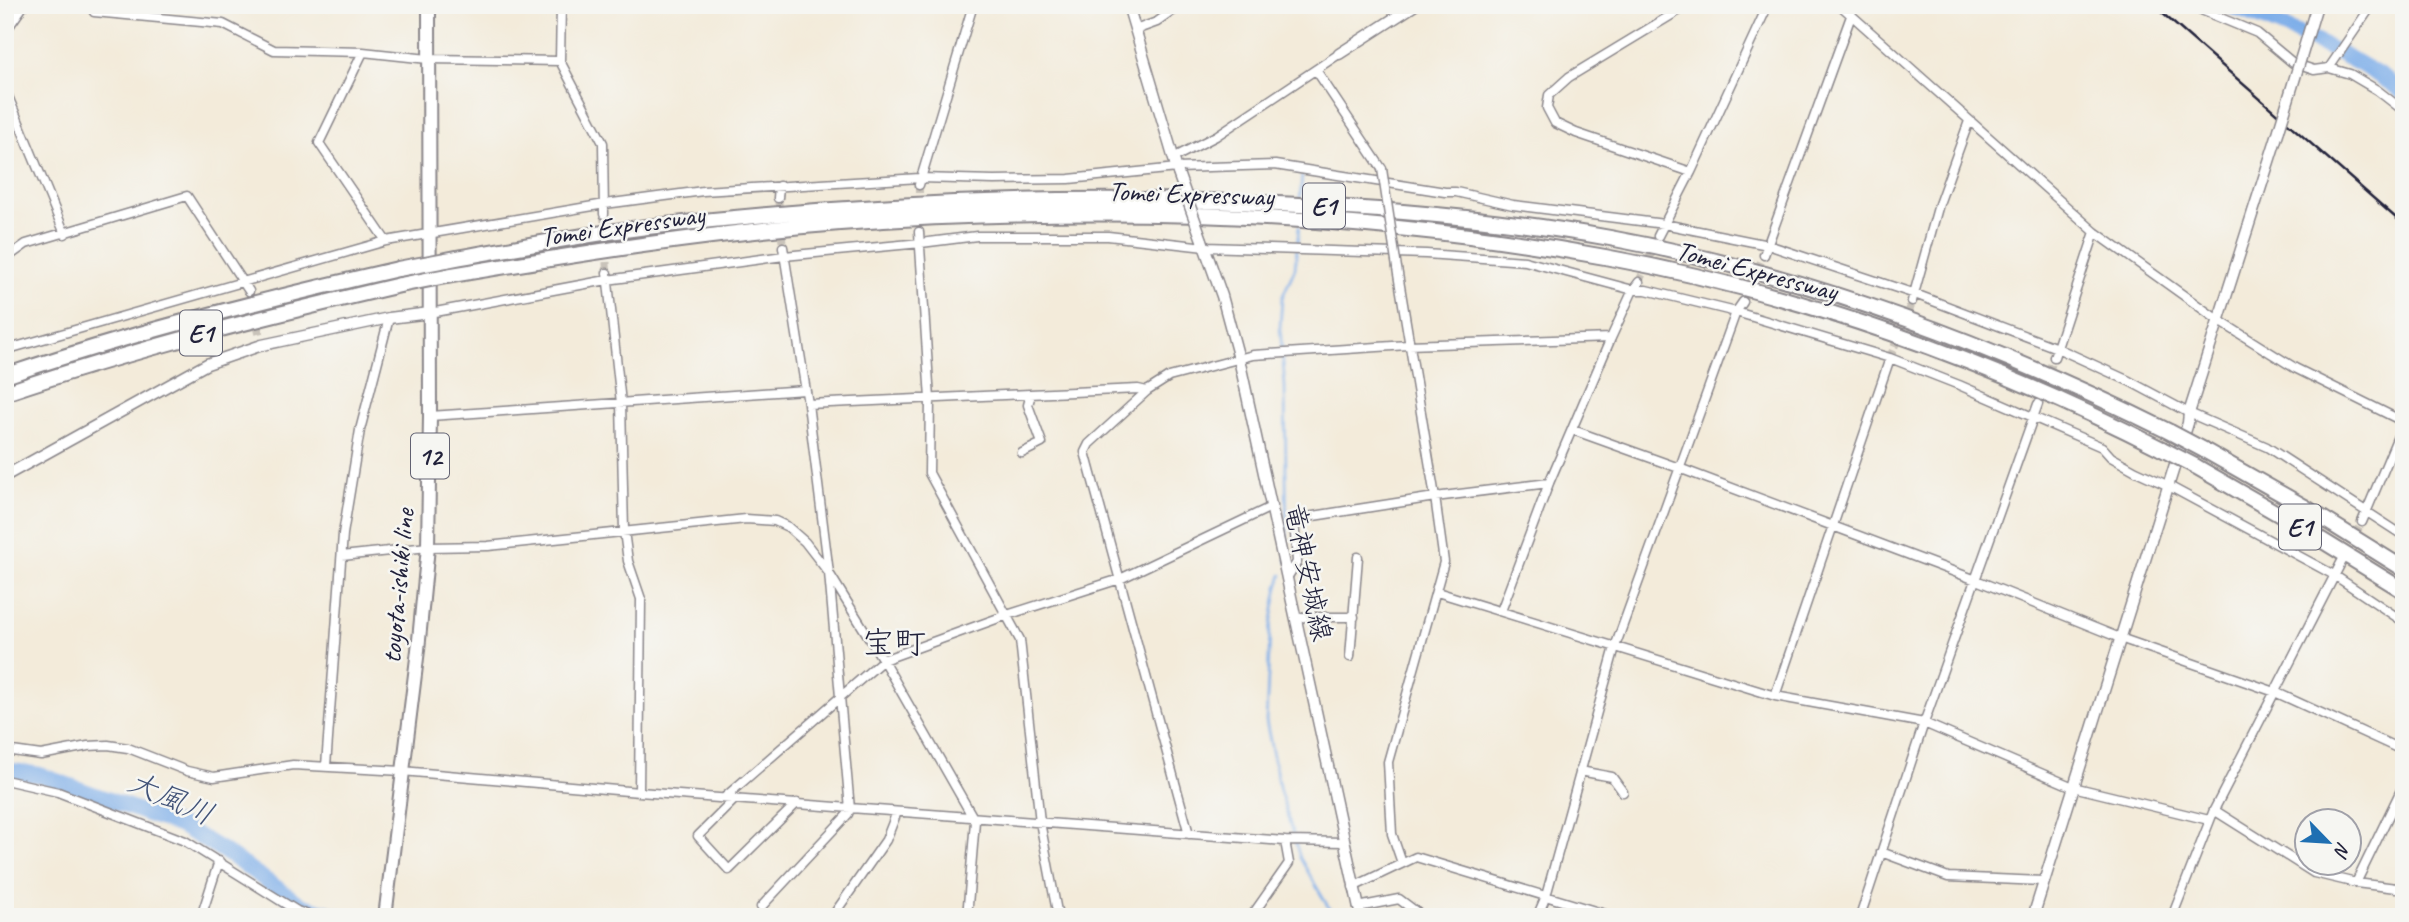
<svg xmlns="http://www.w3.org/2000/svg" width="2409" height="922" font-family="Caveat,'Klee One',sans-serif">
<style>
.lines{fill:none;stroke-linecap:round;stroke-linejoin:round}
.stream{stroke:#7eaee9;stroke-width:2.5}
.river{stroke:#7eaee9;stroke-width:16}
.minor-tunnel{stroke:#c9c3ba;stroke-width:8;stroke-dasharray:8 4;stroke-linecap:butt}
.minor-casing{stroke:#8a868a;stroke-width:11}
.tertiary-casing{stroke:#8a868a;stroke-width:13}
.primary-casing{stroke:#8a868a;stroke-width:16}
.motorway-casing{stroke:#8a868a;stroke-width:18}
.minor{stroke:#fff;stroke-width:8}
.tertiary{stroke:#fff;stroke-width:10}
.primary{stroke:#fff;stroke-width:12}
.motorway{stroke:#fff;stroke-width:14}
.rail{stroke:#22223b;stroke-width:2.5}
.minor-bridge-casing{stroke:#8a868a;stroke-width:11;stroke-linecap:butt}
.tertiary-bridge-casing{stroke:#8a868a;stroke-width:13;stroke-linecap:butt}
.motorway-bridge-casing{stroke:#8a868a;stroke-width:18;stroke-linecap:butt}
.minor-bridge{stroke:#fff;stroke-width:8}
.tertiary-bridge{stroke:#fff;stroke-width:10}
.motorway-bridge{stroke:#fff;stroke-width:14}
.labels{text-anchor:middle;stroke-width:5;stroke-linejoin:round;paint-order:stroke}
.shield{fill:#f6f6f2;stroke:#626272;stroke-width:2}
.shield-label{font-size:26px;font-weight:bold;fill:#22223b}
.street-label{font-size:28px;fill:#22223b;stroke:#f6f6f2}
.water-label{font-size:30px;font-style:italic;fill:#425378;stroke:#f6f6f2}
.quarter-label{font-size:32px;fill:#22223b;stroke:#f6f6f2}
</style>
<rect width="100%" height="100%" fill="#f6f6f2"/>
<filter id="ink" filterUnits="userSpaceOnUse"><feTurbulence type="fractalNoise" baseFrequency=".0143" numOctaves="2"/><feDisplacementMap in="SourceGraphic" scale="14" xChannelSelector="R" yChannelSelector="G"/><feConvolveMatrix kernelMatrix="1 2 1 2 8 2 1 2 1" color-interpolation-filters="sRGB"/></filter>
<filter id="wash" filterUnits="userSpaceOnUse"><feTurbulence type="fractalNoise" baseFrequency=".00686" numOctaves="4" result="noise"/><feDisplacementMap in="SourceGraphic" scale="28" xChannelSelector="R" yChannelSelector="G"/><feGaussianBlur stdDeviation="1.57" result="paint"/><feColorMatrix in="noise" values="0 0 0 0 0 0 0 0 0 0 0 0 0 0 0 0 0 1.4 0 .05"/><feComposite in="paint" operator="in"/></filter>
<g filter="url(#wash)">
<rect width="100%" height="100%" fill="#f3ebda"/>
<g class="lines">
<path class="stream" d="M 1300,198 L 1302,176
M 1287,562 L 1285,386 L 1280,327 L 1282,298 L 1295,268 L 1299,226
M 1282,575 L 1278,587 L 1270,631 L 1266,721 L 1280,791 L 1300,858 L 1334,917"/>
<path class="river" d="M 2227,5 C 2273,21 2315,40 2358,63 C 2373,72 2391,81 2404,94
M 5,770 L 40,775 L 181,826 L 222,850 L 303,906 L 342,917"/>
</g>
</g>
<g filter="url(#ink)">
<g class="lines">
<path class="minor-tunnel" d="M 919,185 L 919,208
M 778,198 L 783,247
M 604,214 L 607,273
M 1639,282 L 1655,245
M 249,291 L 260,337
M 1743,302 L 1764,255
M 1890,358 L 1912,301
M 2041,394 L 2054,357
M 2344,556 L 2362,522"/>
<defs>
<path id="minor" d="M 90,5 L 94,12 L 223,24 L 274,50 L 363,52
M 561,5 L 560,61 L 603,143 L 604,214
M 1688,5 L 1569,77 L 1549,95 L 1547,108 L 1555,123 L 1576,133 L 1691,172
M 1840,5 L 2095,232 L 2218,320 L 2295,368 L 2404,422
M 2189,5 L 2257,33 L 2293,63 L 2314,70 L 2329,68 L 2350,74 L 2377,90 L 2404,111
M 1135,30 L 1157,22 L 1181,5
M 5,32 L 24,5
M 2329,68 L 2372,5
M 1316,70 L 1382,169
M 5,89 L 65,234
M 1175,157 L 1216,136 L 1339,54
M 919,185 L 973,5
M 778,198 L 779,186
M 919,232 L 930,399 L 929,473 L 1020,640 L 1040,822 L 1058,917
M 1658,236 L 1691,172 L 1768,5
M 386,241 L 319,143 L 363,52 L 428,59 L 560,61
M 1764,255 L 1851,16
M 5,259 L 26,244 L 187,196 L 249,291
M 1397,268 L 1435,497 L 1444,562 L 1388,762 L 1392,834 L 1402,863
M 607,273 L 621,403 L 624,531 L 628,561 L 641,599 L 639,792
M 1912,301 L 1939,204 L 1969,121
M 430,313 L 607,280 L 784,256 L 921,243 L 977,236 L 1108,236 L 1205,247 L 1426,254 L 1525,261 L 1633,290 L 1646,290 L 1736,312 L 1890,358 L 1959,385 L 2102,447 L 2111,457 L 2136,471 L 2167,485 L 2334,575 L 2404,622
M 5,350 L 386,241 L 605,204 L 703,191 L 920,178 L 994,180 L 1069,179 L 1177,168 L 1275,165 L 1445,192 L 1456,192 L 1513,205 L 1664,224 L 1768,245 L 1915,294 L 2057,348 L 2129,381 L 2189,413 L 2267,447 L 2404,536
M 2054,357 L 2095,232
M 808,404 L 1138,389 L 1147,391
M 430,416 L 805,390
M 1573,430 L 1679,468 L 1976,580 L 2120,638 L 2275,692 L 2404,751
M 1022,453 L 1042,443 L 1028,405 L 1031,394
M 2362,522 L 2404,422
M 342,556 L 428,547 L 488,546 L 746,519 L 775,521 L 788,527 L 805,542 L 829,573 L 883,660 L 975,821 L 967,917
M 1287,578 L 1297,562 L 1294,519 L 1435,497 L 1549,483
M 1437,592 L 1775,696 L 1924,723 L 2073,787 L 2209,820
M 1501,611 L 1549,483 L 1611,338 L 1633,290 L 1639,282
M 1296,621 L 1303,617 L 1354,617
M 1350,657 L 1358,557
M 1775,696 L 1890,358
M 5,750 L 41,755 L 88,746 L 108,745 L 128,748 L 187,771 L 214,777 L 293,765 L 402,771 L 639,792 L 1285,841 L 1345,842
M 326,766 L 343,534 L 360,430 L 389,318
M 1580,771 L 1612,777 L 1623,792
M 5,780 L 58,792 L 185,841 L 297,911 L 313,917
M 724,798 L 883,660 L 1007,615 L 1120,579 L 1273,506
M 735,799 L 698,836 L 729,870 L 797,803
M 2214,810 L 2314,873 L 2356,883 L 2404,889
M 1189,834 L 1085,452 L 1089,444 L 1147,391 L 1169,377 L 1253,355 L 1408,345 L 1611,338
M 1881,852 L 1948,877 L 2044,881
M 2356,883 L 2404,784
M 1353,887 L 1416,857 L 1615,917
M 761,907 L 848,814 L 850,809 L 829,573 L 808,404 L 783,247
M 1358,907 L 1399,899 L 1423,917
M 201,917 L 219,861
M 832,917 L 886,840 L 897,812
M 1251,917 L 1289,863 L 1285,841
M 1537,917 L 1546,896 L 1615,647 L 1736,312 L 1743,302
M 1860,917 L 1924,723 L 2038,404
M 2172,917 L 2214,810 L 2342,561"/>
<path id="tertiary" d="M 1128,5 L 1178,173
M 1339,54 L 1415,5
M 1202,240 L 1222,296 L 1239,359 L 1361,917
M 5,476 L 207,364 L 262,345 L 389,318 L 430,313
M 2033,917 L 2188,423 L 2189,413 L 2279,130"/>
<path id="primary" d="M 385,917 L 418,650 L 428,547 L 430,416 L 429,5"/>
<path id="motorway" d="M 446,260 C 513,248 580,235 647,227 C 850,204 1054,194 1258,203 C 1376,208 1494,217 1610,238 C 1805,274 1993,344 2170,432
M 446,276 C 577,254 708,233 840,223 C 1094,205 1354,211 1605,257 C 1797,292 1988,360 2162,449
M 5,376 C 134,332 265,299 398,269
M 5,393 C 135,349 267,316 400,285
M 2204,450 L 2303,506 L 2404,569
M 2195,466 L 2294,523 L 2404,591"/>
</defs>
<use href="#minor" class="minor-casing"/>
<use href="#tertiary" class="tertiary-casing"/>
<use href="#primary" class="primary-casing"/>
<use href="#motorway" class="motorway-casing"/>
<use href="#minor" class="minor"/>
<use href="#tertiary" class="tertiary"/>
<use href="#primary" class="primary"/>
<use href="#motorway" class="motorway"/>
<path class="rail" d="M 2153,5 L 2404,225"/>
<defs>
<path id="minor-bridge" d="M 1382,169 L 1397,268"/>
<path id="tertiary-bridge" d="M 2279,130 L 2317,5
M 1178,173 L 1202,240"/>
<path id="motorway-bridge" d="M 398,269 L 446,260
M 400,285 L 446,276
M 2170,432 L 2204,450
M 2162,449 L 2195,466"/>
</defs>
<use href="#minor-bridge" class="minor-bridge-casing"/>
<use href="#tertiary-bridge" class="tertiary-bridge-casing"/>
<use href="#motorway-bridge" class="motorway-bridge-casing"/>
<use href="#minor-bridge" class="minor-bridge"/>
<use href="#tertiary-bridge" class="tertiary-bridge"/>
<use href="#motorway-bridge" class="motorway-bridge"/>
</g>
</g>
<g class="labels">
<g class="shield">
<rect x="1303" y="183.5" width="42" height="45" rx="5"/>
<rect x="180" y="310.5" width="42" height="45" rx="5"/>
<rect x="411" y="433.5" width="38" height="45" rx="5"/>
<rect x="2279" y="504.5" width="42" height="45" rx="5"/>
</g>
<g class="shield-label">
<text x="1324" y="215">E1</text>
<text x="201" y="342">E1</text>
<text x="430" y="465">12</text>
<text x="2300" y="536">E1</text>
</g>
<g class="street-label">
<text transform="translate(1191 193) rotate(2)" y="10">Tomei Expressway</text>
<text transform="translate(622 225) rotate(-8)" y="10">Tomei Expressway</text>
<text transform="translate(1757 270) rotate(15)" y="10">Tomei Expressway</text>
<text transform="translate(1309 572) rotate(78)" y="10">竜神安城線</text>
<text transform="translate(397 586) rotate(-85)" y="10">toyota-ishiki line</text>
</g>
<g class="water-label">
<text transform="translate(171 798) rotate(24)" y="10">大風川</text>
</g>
<g class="quarter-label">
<text x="894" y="653">宝町</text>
</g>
</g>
<rect width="2409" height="922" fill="none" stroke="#f6f6f2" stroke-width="28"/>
<g transform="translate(2328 842) rotate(115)"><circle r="33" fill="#f6f6f2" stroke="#a1a1a9" stroke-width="2"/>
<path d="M0-5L12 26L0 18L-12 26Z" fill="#1f6fb2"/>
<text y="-10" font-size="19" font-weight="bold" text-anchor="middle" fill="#22223b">N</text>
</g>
</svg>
